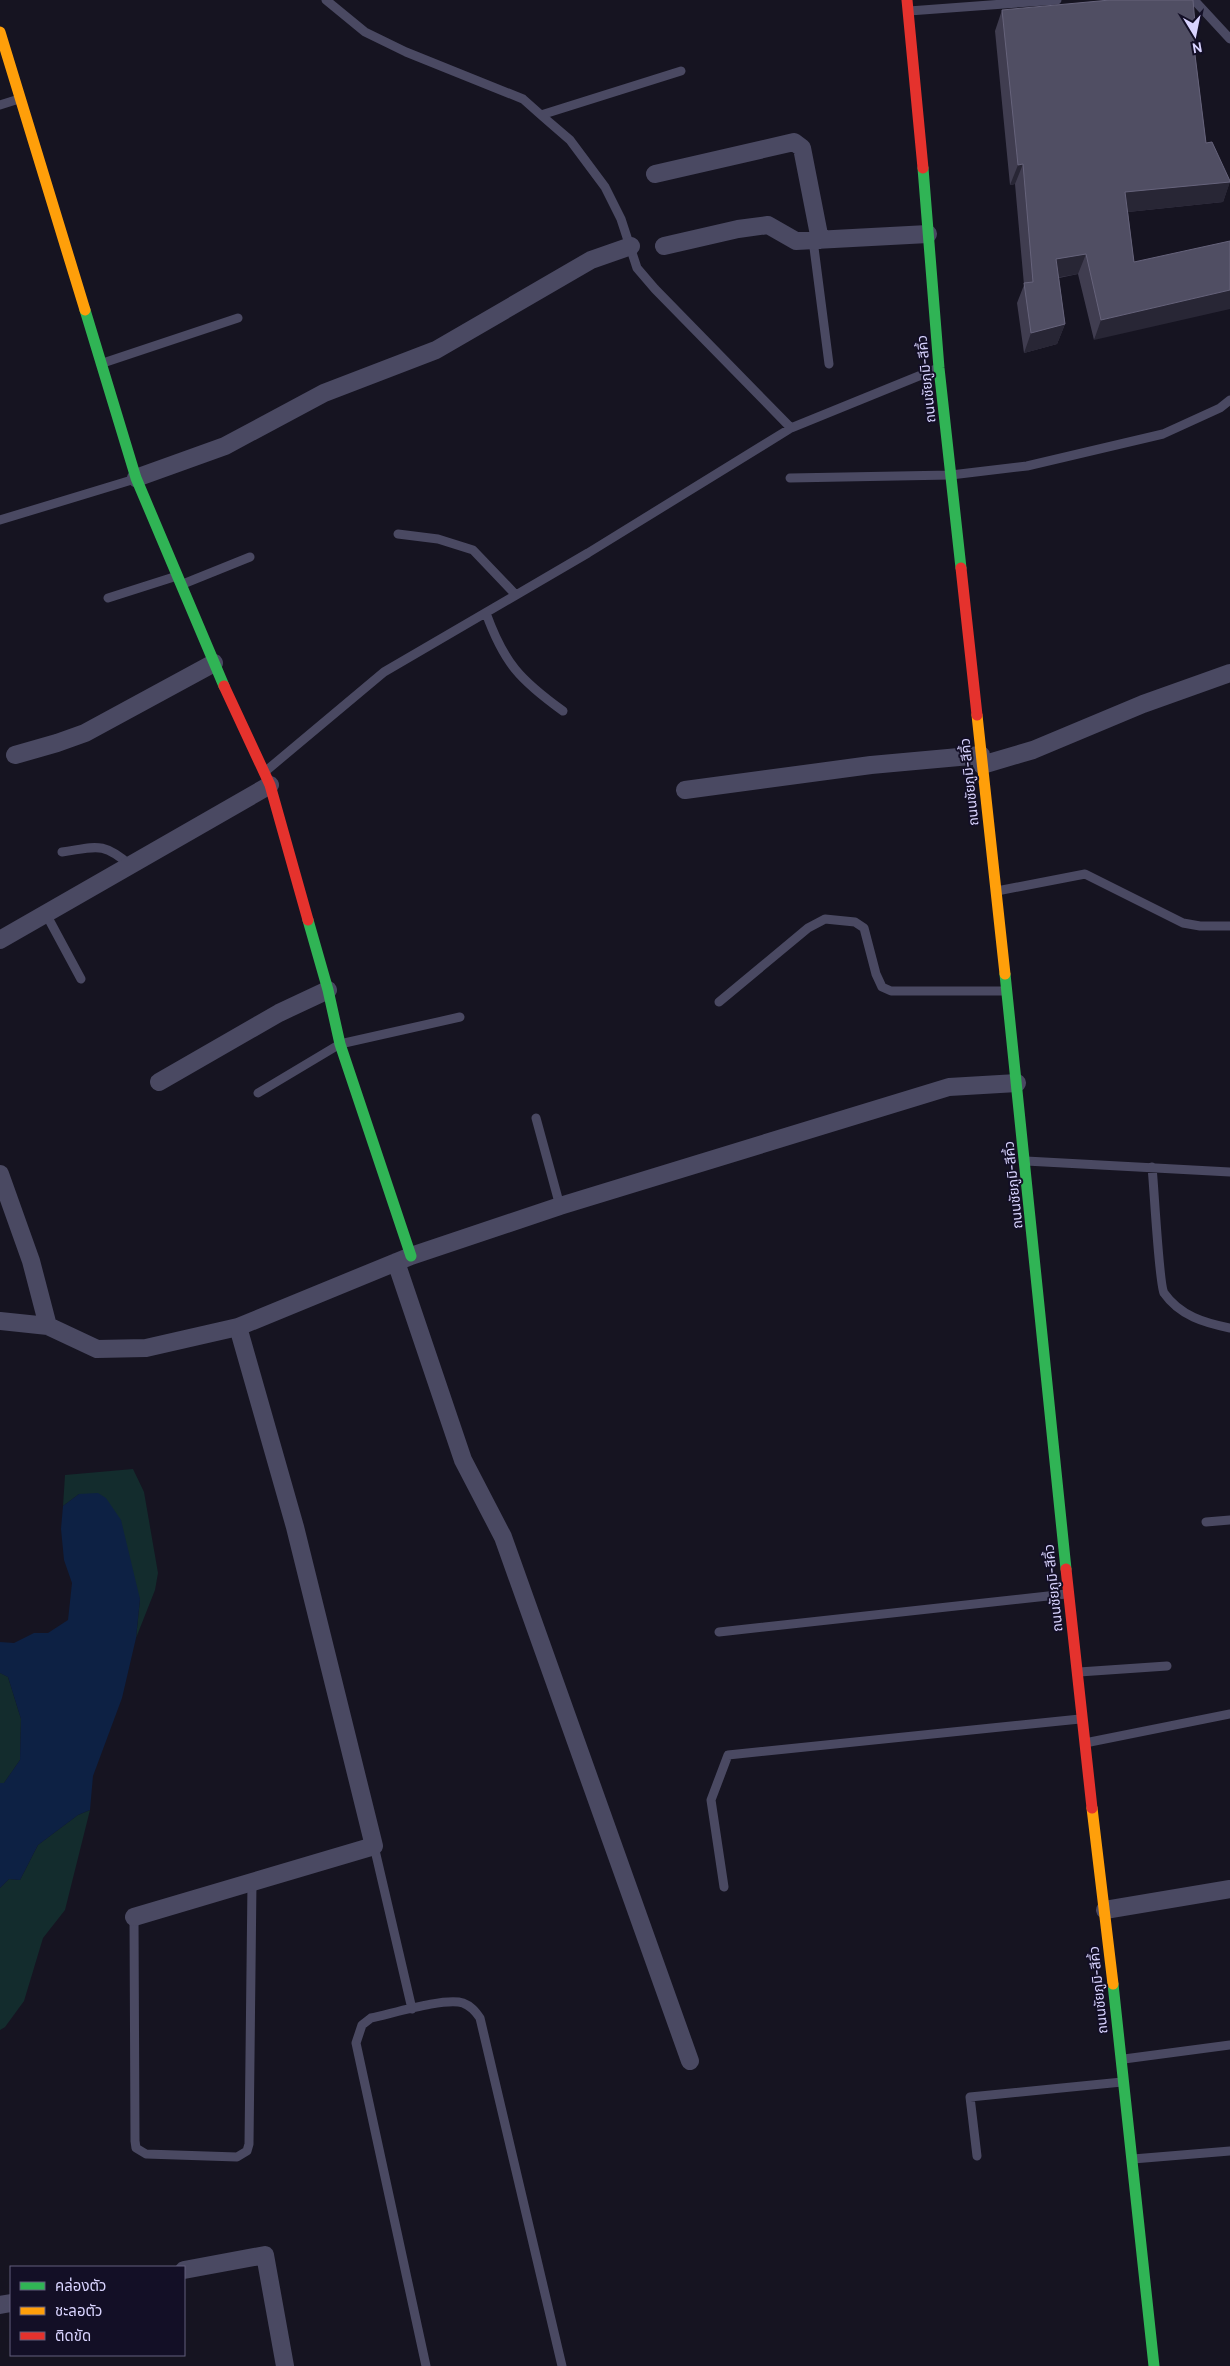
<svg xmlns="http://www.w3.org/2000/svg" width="1230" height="2366" font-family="Cabin,'Noto Sans Thai',sans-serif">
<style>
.green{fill:#132c2d}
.water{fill:#0d2144}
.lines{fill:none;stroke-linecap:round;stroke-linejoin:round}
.lane{stroke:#4a4962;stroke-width:9}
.street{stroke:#4a4962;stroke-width:18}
.fast{stroke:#30b455;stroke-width:11}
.slow{stroke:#ff9f0a;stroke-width:11}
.jam{stroke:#e5322d;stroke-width:11}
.wall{fill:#403d50}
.shaded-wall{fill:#282635}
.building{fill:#504e63;stroke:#66637b}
.labels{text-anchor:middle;stroke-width:4;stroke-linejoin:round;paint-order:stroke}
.street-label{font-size:14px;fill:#d9d4ff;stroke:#130f26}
</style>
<rect width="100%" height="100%" fill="#161421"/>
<path class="green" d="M 133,1469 L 144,1492 L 158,1573 L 155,1590 L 136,1638 L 140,1599 L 79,1494 L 63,1506 L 65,1475 Z
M 0,1673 L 8,1677 L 21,1719 L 20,1760 L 4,1783 L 0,1783 Z
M 90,1810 L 65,1910 L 43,1938 L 24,2001 L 5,2027 L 0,2030 L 0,1888 L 9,1879 L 20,1880 L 38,1845 L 78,1815 Z"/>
<path class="water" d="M 98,1493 L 106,1498 L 121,1520 L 140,1599 L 136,1638 L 122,1698 L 93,1776 L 90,1810 L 78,1815 L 38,1845 L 20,1880 L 9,1879 L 0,1888 L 0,1783 L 4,1783 L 20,1760 L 21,1719 L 8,1677 L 0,1673 L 0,1642 L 14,1643 L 34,1633 L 48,1633 L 68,1620 L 72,1583 L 64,1560 L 61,1529 L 63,1506 L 79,1494 Z"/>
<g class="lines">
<path class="lane" d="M 326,0 L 365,32 L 406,52 L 523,99 L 541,115 L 570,140 L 605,187 L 621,219 L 637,268 L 655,289 L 791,428
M 1194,0 L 1230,39
M 909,11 L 1057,0
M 0,105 L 19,99
M 541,115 L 681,71
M 813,240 L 829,364
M 103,363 L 238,318
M 790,478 L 951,475 L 1027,466 L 1163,434 L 1220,408 L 1230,400
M 0,520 L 135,479
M 398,534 L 438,539 L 473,550 L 516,595
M 183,584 L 250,557
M 108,598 L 177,576
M 486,613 C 504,663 520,680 563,711
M 267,770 L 384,672 L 588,553 L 791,428 L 936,369
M 62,852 C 96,847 102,841 130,865
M 997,891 L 1085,874 L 1183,923 L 1200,926 L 1230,926
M 46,914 L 81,979
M 719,1002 L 808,928 L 825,919 L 855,922 L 864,928 L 876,974 L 882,987 L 891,991 L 1004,991
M 258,1093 L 340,1044 L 460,1017
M 536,1118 L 560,1206
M 1026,1161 L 1230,1172
M 1152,1167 C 1154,1185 1159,1285 1164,1293 C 1180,1316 1205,1323 1230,1328
M 1206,1522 L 1230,1520
M 719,1632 L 1066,1594
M 1079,1672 L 1167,1666
M 1085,1743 L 1230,1714
M 374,1846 L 412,2009
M 724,1887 L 711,1800 L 728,1755 L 1080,1719
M 134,1917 L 135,2141 L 136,2148 L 146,2154 L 237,2157 L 247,2151 L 249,2144 L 252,1882
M 1124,2059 L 1230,2045
M 977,2156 L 970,2097 L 1122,2082
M 1133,2159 L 1230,2151
M 426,2366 L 356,2043 L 362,2025 L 371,2018 C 391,2014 445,1997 463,2003 C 471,2006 475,2011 480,2018 L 562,2366"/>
<path class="street" d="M 655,174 L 794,142 L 802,148 L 820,240
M 664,246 L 738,229 L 768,225 L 796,241 L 928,234
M 136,478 L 225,446 L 324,393 L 436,350 L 591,260 L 631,246
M 15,755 L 57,743 L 85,733 L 214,663
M 982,765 L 1033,750 L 1143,704 L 1230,673
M 685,790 L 871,765 L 981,755
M 0,940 L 270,785
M 159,1082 L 279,1013 L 328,990
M 0,1174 L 31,1261 L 48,1326 L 97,1349 L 146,1348 L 238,1327 L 411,1256 L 560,1206 L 949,1087 L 1017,1083
M 396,1262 L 463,1460 L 503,1537 L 690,2061
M 0,1321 L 48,1326
M 1105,1910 L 1230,1889
M 134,1917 L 374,1846 L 295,1527 L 238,1327
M 184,2270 L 265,2255 L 285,2366
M 0,2305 L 11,2303"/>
<path class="fast" d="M 923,168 L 939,368 L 961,568
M 85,310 L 136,478 L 224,686
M 308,920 L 328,990 L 340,1044 L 411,1256
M 1005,974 L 1066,1569
M 1113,1984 L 1154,2366"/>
<path class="slow" d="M 0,32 L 85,310
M 977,715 L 1005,974
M 1092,1808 L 1113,1984"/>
<path class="jam" d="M 907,0 L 923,168
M 961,568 L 977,715
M 224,686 L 270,785 L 308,920
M 1066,1569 L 1092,1808"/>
</g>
<path class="wall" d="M 1002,10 L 1197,47 L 1195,53 L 1206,143 L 1230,181 L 1223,202 L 1128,212 L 1134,262 L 1094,340 L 1078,274 L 1059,278 L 1065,324 L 1057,344 L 1024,353 L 1017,303 L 1024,285 L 1015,184 L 1010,185 L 995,31 Z"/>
<path class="shaded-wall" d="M 1023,164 L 1015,184 L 1010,185 L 1018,165 Z
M 1230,182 L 1223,202 L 1118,213 L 1125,192 Z
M 1086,254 L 1078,274 L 1049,279 L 1056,259 Z
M 1230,290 L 1230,309 L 1094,340 L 1101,320 Z
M 1065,324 L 1057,344 L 1024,353 L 1031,333 Z"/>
<path class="building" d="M 1110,0 L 1193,0 L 1197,47 L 1194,47 L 1206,143 L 1212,142 L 1230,181 L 1230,182 L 1125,192 L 1134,262 L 1230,241 L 1230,290 L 1101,320 L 1086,254 L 1056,259 L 1065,324 L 1031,333 L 1024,283 L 1033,282 L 1023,164 L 1018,165 L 1002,10 Z"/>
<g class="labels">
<g class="street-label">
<text transform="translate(926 379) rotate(-96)" y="5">ถนนชัยภูมิ-สีคิ้ว</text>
<text transform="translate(969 782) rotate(-96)" y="5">ถนนชัยภูมิ-สีคิ้ว</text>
<text transform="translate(1013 1185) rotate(-96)" y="5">ถนนชัยภูมิ-สีคิ้ว</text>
<text transform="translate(1053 1588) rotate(-96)" y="5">ถนนชัยภูมิ-สีคิ้ว</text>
<text transform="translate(1098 1990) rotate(-96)" y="5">ถนนชัยภูมิ-สีคิ้ว</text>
</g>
</g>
<rect x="10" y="2266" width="175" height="90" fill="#130f26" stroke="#625e7d"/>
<rect x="20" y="2282" width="25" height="8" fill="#30b455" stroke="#625e7d"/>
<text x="55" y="2291" font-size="15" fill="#d9d4ff">คล่องตัว</text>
<rect x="20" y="2307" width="25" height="8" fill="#ff9f0a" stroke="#625e7d"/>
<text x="55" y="2316" font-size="15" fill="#d9d4ff">ชะลอตัว</text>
<rect x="20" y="2332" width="25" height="8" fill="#e5322d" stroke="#625e7d"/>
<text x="55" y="2341" font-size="15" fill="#d9d4ff">ติดขัด</text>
<g transform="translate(1195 35) rotate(170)" stroke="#130f26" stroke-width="4" paint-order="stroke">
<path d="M0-4L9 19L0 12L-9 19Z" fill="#d9d4ff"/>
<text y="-8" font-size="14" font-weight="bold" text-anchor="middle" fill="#d9d4ff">N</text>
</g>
</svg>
